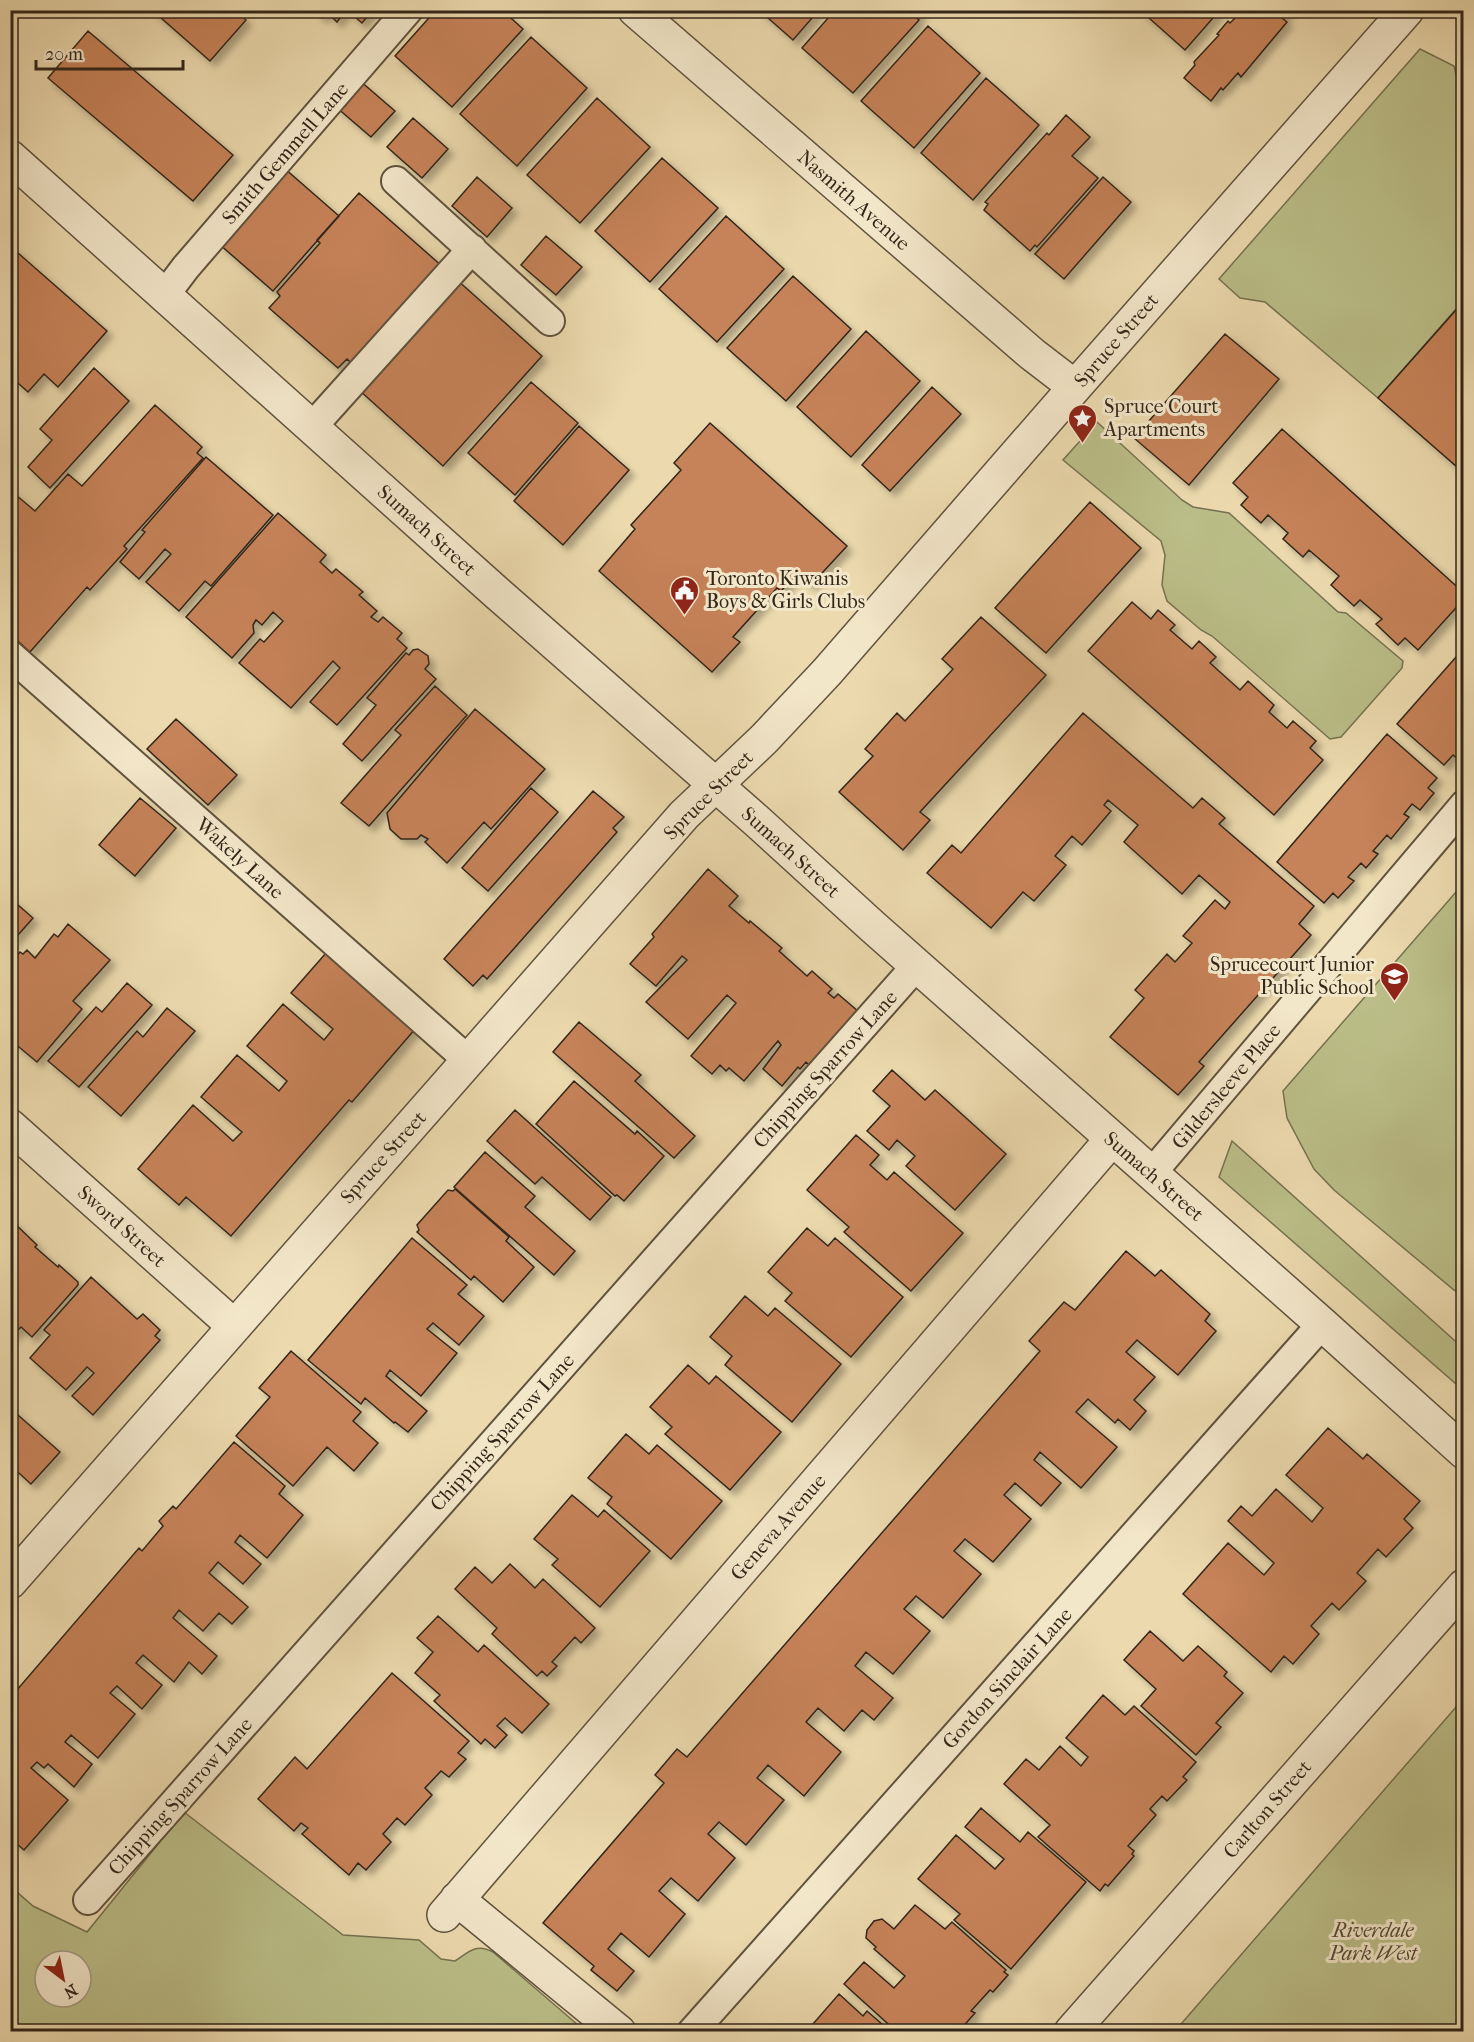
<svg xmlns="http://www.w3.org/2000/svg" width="1474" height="2042" font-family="'IM FELL French Canon',serif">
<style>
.green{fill:#bbbe88;stroke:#767251;stroke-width:1.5;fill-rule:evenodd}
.building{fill:#c68259;stroke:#32261a;stroke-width:1.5;filter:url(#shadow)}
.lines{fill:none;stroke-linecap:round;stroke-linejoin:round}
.lane-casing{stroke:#60533f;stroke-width:32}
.street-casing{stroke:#60533f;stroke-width:36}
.lane{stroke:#f3e7ca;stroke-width:28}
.street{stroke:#f3e7ca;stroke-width:33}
.labels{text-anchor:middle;stroke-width:6;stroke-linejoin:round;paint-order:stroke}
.street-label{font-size:20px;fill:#32261a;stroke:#f3e7ca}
.poi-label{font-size:20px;fill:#32261a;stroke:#f3e7ca;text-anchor:start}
.park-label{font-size:20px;font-style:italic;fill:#544c36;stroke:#f3e7ca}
</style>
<defs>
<filter id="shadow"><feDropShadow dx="5.5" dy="5.5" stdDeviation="3" flood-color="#0004"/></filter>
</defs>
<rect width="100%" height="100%" fill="#ecdaae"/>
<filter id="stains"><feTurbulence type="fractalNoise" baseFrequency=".00333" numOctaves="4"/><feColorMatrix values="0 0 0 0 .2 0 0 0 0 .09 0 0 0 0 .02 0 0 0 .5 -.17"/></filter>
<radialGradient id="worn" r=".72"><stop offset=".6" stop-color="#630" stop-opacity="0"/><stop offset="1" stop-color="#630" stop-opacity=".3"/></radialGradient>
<path class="green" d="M 1420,49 L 1454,66 L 1459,86 L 1464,89 L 1463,301 L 1378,398 L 1265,302 L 1240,298 L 1219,279 Z
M 1097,422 L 1182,500 L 1193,507 L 1229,513 L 1338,612 L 1346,613 L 1403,661 L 1402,668 L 1341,737 L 1330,739 L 1212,636 L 1201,630 L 1167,601 L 1162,585 L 1165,555 L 1161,541 L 1063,460 Z
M 1463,884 L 1463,1294 L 1454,1290 L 1334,1190 L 1314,1169 L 1287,1118 L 1283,1091 Z
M 1232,1141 L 1463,1348 L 1463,1390 L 1219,1177 Z
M 1463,1699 L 1463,2031 L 1175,2031 Z
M 184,1812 L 343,1935 L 419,1940 L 441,1959 L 455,1961 C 469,1952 476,1943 493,1952 L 585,2031 L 11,2031 L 10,1886 L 33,1906 L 87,1932 ZM 45,1961 L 81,1961 L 81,1997 L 45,1997 Z"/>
<path class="building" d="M 152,10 L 235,10 L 246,20 L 210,61 Z
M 314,10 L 346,10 L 337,22 L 327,12 L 322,18 Z
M 347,10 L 373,10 L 362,23 Z
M 436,10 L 502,10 L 523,29 L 452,107 L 395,56 Z
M 759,10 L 819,10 L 793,40 Z
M 835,10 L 922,10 L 916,17 L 919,20 L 853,93 L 802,48 Z
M 1140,10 L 1220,10 L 1185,50 Z
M 1237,10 L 1289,10 L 1282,18 L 1287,22 L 1241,77 L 1238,73 L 1223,90 L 1221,88 L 1211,101 L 1184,78 L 1195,65 L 1194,62 L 1219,35 L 1217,34 L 1228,21 L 1230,23 L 1236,17 L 1233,15 Z
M 928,26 L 980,73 L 914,148 L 861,101 Z
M 88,31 L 233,155 L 193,201 L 48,78 Z
M 531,37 L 587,88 L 517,166 L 460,114 Z
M 986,78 L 1039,125 L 973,200 L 921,153 Z
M 359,80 L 395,111 L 371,137 L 336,107 Z
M 597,98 L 650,147 L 580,223 L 527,175 Z
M 1066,115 L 1090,137 L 1072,156 L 1098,178 L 1037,247 L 1035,245 L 1030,251 L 984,210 L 988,204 L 985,202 L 1047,133 L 1049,135 Z
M 413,118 L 448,149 L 422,178 L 387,147 Z
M 662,158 L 718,208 L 650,282 L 595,231 Z
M 284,168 L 339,216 L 273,291 L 219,244 Z
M 477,177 L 512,208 L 487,237 L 452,206 Z
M 1103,177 L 1131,202 L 1064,279 L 1035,254 Z
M 359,193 L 443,267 L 351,363 L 347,359 L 338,368 L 269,308 L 280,296 L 277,292 L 320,243 L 317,240 Z
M 726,216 L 784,269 L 717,342 L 659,289 Z
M 546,236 L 582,267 L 556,295 L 521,265 Z
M 10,246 L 107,331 L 58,387 L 44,374 L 28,392 L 10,376 Z
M 793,276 L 851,329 L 786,401 L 727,348 Z
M 456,279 L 542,356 L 443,466 L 358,389 Z
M 1464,301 L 1464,473 L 1378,398 Z
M 866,331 L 920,381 L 851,457 L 797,407 Z
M 1225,334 L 1279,379 L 1189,485 L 1134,438 Z
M 94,368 L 129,401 L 50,488 L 28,467 L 52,440 L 40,429 Z
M 531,382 L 578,423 L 515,495 L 468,453 Z
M 932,387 L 961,414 L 890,491 L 862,465 Z
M 155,405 L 202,447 L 197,453 L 203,458 L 124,546 L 127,549 L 90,590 L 87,587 L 30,652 L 10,634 L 10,490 L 35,511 L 68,474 L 82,486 Z
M 710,423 L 847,546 L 811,585 L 798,573 L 781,591 L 777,588 L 733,637 L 740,642 L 712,672 L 599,571 L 635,529 L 631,525 L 681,470 L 674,463 Z
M 579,426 L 629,470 L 563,545 L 514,501 Z
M 1282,429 L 1464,593 L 1464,599 L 1418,650 L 1405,638 L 1398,645 L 1376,624 L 1382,619 L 1360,600 L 1354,606 L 1331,585 L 1339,576 L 1309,550 L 1303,557 L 1283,539 L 1288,533 L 1268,515 L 1261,523 L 1241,505 L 1248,497 L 1233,483 Z
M 206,457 L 273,515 L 211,586 L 205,581 L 179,611 L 146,582 L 171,554 L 165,549 L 139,579 L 120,562 L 145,532 L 142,530 Z
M 1090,502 L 1141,548 L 1046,653 L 995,608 Z
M 278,513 L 326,555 L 320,562 L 332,573 L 336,569 L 363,592 L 359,595 L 377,611 L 371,617 L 378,622 L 383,617 L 402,633 L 397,639 L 407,648 L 337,725 L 310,702 L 340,668 L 333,661 L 291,708 L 239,663 L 260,639 L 264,642 L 283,621 L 273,612 L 262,625 L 256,620 L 253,625 L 254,633 L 232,658 L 186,617 Z
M 1132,602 L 1151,619 L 1158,610 L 1175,625 L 1170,630 L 1192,649 L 1199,641 L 1216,657 L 1210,663 L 1240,690 L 1248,681 L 1274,705 L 1269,712 L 1287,728 L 1293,721 L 1316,741 L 1310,748 L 1323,760 L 1274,815 L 1088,651 Z
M 981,617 L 1046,675 L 920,812 L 930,820 L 903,850 L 839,792 L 873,756 L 865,749 L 897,713 L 905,721 L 953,669 L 942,659 Z
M 1464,648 L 1464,756 L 1460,761 L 1453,755 L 1444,765 L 1397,724 Z
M 418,649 L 428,656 L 429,664 L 425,669 L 436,679 L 362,761 L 343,744 L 376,705 L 367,698 L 406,653 L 409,655 L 413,650 Z
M 435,686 L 467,715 L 369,826 L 341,803 L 401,735 L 395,730 Z
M 475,709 L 545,769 L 491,829 L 484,822 L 447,863 L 425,842 L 428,839 L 421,835 L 417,839 L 401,839 L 390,829 L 387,813 Z
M 1083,713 L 1193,808 L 1202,798 L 1225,818 L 1219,824 L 1314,906 L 1299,924 L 1311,935 L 1199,1062 L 1204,1066 L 1178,1095 L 1110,1037 L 1144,998 L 1135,990 L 1167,954 L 1175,962 L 1192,943 L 1183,936 L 1215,900 L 1225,909 L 1230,902 L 1199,875 L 1182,894 L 1124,842 L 1138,825 L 1108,800 L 1104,805 L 1111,811 L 1082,845 L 1072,836 L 1055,856 L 1066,865 L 1034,901 L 1023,892 L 991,928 L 927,873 L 952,845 L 961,853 Z
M 176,719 L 237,775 L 208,805 L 147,749 Z
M 1387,734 L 1437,778 L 1428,788 L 1434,793 L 1420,810 L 1412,804 L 1404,814 L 1409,817 L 1391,839 L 1387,835 L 1373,851 L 1378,854 L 1366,868 L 1361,863 L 1348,877 L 1354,881 L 1338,898 L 1333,893 L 1324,903 L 1277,862 Z
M 531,788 L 558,812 L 488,891 L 462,868 Z
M 593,791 L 624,817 L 613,828 L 617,832 L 487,979 L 483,975 L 473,986 L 444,959 Z
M 140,798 L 176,828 L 135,876 L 99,845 Z
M 708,869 L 738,896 L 729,906 L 749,923 L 750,921 L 782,948 L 779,951 L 807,976 L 812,971 L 832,989 L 828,993 L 834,998 L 838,994 L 859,1012 L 811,1067 L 806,1062 L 800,1069 L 798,1067 L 782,1086 L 763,1069 L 781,1045 L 778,1041 L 744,1081 L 729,1068 L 726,1071 L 720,1065 L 712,1074 L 691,1056 L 736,1003 L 727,995 L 688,1039 L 646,1002 L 687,960 L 682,956 L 656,986 L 630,964 L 654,937 L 652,934 Z
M 10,898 L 33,918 L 10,944 Z
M 68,924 L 110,960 L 73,1001 L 82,1009 L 37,1062 L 13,1042 L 17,1038 L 10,1033 L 10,964 L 20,952 L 23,954 L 27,950 L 35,958 L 54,934 L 58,937 Z
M 326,953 L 416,1028 L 352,1102 L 349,1100 L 231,1236 L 186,1197 L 179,1205 L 138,1169 L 193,1105 L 233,1141 L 242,1132 L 201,1097 L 237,1055 L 279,1091 L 287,1081 L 247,1046 L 283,1004 L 324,1040 L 333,1029 L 291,993 Z
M 127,983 L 152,1005 L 79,1087 L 48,1061 L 96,1007 L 102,1012 Z
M 167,1008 L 195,1031 L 121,1116 L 88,1087 L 137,1031 L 143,1037 Z
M 579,1022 L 641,1075 L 635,1081 L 695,1136 L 674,1158 L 553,1052 Z
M 892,1070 L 925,1100 L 935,1090 L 1006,1154 L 955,1210 L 906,1166 L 915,1156 L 897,1140 L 889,1150 L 867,1131 L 890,1106 L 873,1091 Z
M 574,1081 L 635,1134 L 637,1131 L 664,1156 L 624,1201 L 617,1195 L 615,1196 L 536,1124 Z
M 515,1110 L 611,1197 L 590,1220 L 542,1177 L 535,1184 L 487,1141 Z
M 856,1135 L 879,1155 L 870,1165 L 887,1180 L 894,1172 L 963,1233 L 911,1291 L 844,1232 L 849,1227 L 807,1190 Z
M 485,1152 L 535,1196 L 525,1207 L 575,1251 L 554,1275 L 454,1187 Z
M 455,1189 L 509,1237 L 506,1241 L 534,1267 L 503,1302 L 474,1276 L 471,1280 L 417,1232 L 419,1230 L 417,1225 L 448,1190 L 453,1191 Z
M 10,1219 L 37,1245 L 35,1247 L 58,1267 L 59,1265 L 78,1282 L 78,1285 L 32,1337 L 21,1327 L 10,1338 Z
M 807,1228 L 828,1246 L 835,1238 L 903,1297 L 851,1357 L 785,1301 L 792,1293 L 768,1272 Z
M 412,1238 L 467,1285 L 458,1294 L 484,1316 L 459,1345 L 433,1323 L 427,1329 L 457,1353 L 421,1396 L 390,1370 L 386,1376 L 427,1411 L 408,1432 L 395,1422 L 394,1423 L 365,1398 L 361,1404 L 308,1360 Z
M 1126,1251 L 1155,1276 L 1161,1270 L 1210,1314 L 1205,1321 L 1216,1331 L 1178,1375 L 1137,1340 L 1126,1352 L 1155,1377 L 1134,1400 L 1146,1411 L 1130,1430 L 1118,1419 L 1115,1423 L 1088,1399 L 1076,1412 L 1117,1447 L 1081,1488 L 1040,1452 L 1034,1460 L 1061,1483 L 1041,1506 L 1015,1483 L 1004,1495 L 1031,1519 L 993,1562 L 965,1539 L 954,1551 L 981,1574 L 943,1618 L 916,1596 L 904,1609 L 930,1631 L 893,1674 L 866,1652 L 855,1666 L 893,1698 L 874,1720 L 862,1710 L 844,1731 L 818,1708 L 806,1722 L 841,1752 L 804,1796 L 768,1765 L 757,1778 L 784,1800 L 746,1845 L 719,1822 L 708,1834 L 735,1858 L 698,1901 L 671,1878 L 659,1891 L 685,1914 L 649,1957 L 621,1933 L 608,1949 L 634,1971 L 617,1991 L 591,1970 L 594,1966 L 543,1923 L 664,1783 L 655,1775 L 677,1749 L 687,1757 L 1040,1351 L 1029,1341 L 1064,1302 L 1075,1310 Z
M 91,1277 L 137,1319 L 143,1314 L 160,1330 L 155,1336 L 160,1340 L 93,1415 L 72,1396 L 94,1373 L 87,1367 L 66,1390 L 30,1358 L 50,1335 L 44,1330 Z
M 745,1296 L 768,1316 L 775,1308 L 841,1364 L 792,1422 L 725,1365 L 732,1356 L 710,1337 Z
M 291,1351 L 361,1412 L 353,1421 L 378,1443 L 354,1471 L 327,1447 L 293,1486 L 236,1436 L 270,1397 L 259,1388 Z
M 688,1365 L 709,1384 L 716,1376 L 781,1432 L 730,1490 L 665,1434 L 672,1427 L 650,1407 Z
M 10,1408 L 60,1452 L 31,1484 L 10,1465 Z
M 1328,1428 L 1363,1459 L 1367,1454 L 1420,1501 L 1404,1519 L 1413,1528 L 1386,1557 L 1378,1549 L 1357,1573 L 1366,1581 L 1339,1610 L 1332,1603 L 1311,1626 L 1319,1634 L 1293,1664 L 1284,1656 L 1271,1672 L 1183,1594 L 1228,1543 L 1264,1575 L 1274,1563 L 1228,1521 L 1241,1506 L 1252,1516 L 1276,1489 L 1312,1522 L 1323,1508 L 1286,1475 Z
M 626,1434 L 649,1454 L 657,1445 L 722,1501 L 671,1559 L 607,1504 L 612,1497 L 588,1478 Z
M 234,1442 L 285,1486 L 279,1494 L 303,1515 L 267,1558 L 240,1535 L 235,1542 L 261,1564 L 243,1584 L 218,1562 L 209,1573 L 248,1607 L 232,1624 L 219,1613 L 203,1631 L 179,1610 L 173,1618 L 217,1656 L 202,1674 L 189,1662 L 174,1682 L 143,1655 L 136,1663 L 162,1685 L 142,1709 L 117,1686 L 110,1693 L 135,1714 L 98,1758 L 71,1735 L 65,1742 L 92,1764 L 74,1787 L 48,1764 L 44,1768 L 37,1762 L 31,1768 L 68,1800 L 24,1850 L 10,1838 L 10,1698 L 139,1548 L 142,1551 L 163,1526 L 159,1521 L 173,1506 L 176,1509 Z
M 572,1495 L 598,1517 L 604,1510 L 650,1551 L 600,1607 L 552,1565 L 558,1559 L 534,1539 Z
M 510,1564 L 535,1588 L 543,1579 L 595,1628 L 581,1643 L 575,1637 L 552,1662 L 557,1666 L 547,1676 L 542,1671 L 537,1676 L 492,1634 L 497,1628 L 455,1589 L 475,1567 L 492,1583 Z
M 438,1616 L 478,1652 L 484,1645 L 549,1704 L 522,1733 L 505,1718 L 497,1726 L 507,1735 L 495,1748 L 485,1739 L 481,1744 L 434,1701 L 440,1695 L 415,1673 L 433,1652 L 417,1638 Z
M 1150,1631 L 1183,1661 L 1198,1646 L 1227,1672 L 1224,1676 L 1243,1693 L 1216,1723 L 1221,1727 L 1196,1755 L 1141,1706 L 1156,1689 L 1124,1660 Z
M 392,1673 L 469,1741 L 458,1753 L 466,1759 L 449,1777 L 441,1771 L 425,1788 L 432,1795 L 405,1825 L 397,1818 L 383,1834 L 391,1842 L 366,1870 L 358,1863 L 349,1875 L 302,1834 L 308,1828 L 301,1823 L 294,1831 L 258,1799 L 295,1757 L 307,1769 Z
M 1103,1695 L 1125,1715 L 1134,1706 L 1196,1762 L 1183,1777 L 1187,1780 L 1167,1801 L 1162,1796 L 1150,1809 L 1156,1815 L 1128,1846 L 1134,1851 L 1132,1854 L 1134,1856 L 1108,1886 L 1105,1884 L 1100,1891 L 1038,1837 L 1050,1825 L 1004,1784 L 1026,1759 L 1039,1770 L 1060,1746 L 1081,1766 L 1088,1757 L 1066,1738 Z
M 981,1808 L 1020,1842 L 1028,1832 L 1086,1882 L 1011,1969 L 954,1920 L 960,1914 L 918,1879 L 956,1835 L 995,1869 L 1004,1859 L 965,1827 Z
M 915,1905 L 945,1929 L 952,1922 L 1006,1970 L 1004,1972 L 1008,1975 L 993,1992 L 990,1990 L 971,2011 L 975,2013 L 960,2030 L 957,2028 L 954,2032 L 897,2032 L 844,1984 L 864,1962 L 894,1988 L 905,1976 L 874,1949 L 876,1947 L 866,1938 L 867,1930 L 874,1921 L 882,1919 L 894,1929 Z
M 839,1994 L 863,2016 L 867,2011 L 891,2032 L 806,2032 Z"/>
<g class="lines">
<defs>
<path id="lane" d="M 396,181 L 550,321
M 164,296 L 186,267 L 408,10
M 312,427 L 472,249
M 10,655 L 469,1061
M 1151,1174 L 1464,805
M 88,1900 L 917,965
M 692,2032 L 1322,1324"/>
<path id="street" d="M 635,10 L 1032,354 L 1075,387
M 10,157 L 497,593 L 758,822 L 872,926 L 1322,1324 L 1464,1452
M 10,1126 L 234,1326
M 10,1582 L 684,815 L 764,739 L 827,672 L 1075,387 L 1407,10
M 457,1899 L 619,2032
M 444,1915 L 1112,1139
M 1071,2032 L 1464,1586"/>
</defs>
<use href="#lane" class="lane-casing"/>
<use href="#street" class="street-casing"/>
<use href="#lane" class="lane"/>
<use href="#street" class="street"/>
</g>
<defs>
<symbol id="sight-pin" viewBox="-11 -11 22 30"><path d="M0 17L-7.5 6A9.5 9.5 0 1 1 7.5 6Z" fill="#8f2418" stroke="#f3e7ca"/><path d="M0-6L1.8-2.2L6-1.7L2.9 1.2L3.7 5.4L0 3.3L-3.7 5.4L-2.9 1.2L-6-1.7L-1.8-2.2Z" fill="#fff"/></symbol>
<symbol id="civic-pin" viewBox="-11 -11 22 30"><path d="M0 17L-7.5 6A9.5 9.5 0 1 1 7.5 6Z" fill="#8f2418" stroke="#f3e7ca"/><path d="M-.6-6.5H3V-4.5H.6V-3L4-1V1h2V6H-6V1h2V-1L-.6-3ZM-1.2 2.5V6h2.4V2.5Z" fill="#fff"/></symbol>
<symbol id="school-pin" viewBox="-11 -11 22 30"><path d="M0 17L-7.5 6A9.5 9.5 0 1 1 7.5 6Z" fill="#8f2418" stroke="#f3e7ca"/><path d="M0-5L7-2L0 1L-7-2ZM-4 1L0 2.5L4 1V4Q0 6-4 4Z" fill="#fff"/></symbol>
</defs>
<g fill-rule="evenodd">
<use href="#sight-pin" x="1066" y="402" width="33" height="45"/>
<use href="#civic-pin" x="668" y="574" width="33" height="45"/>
<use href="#school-pin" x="1378" y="960" width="33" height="45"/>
</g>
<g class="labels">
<g class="street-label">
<text transform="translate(285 153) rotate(-49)" y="7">Smith Gemmell Lane</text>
<text transform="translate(854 200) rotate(41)" y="7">Nasmith Avenue</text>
<text transform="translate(1116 340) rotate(-49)" y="7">Spruce Street</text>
<text transform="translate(427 530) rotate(42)" y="7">Sumach Street</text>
<text transform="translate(708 795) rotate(-45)" y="7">Spruce Street</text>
<text transform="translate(791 852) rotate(42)" y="7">Sumach Street</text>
<text transform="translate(240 858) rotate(42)" y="7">Wakely Lane</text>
<text transform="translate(825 1069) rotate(-48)" y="7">Chipping Sparrow Lane</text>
<text transform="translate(1226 1086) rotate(-50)" y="7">Gildersleeve Place</text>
<text transform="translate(383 1157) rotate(-48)" y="7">Spruce Street</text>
<text transform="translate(1154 1176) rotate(41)" y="7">Sumach Street</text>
<text transform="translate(122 1226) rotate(42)" y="7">Sword Street</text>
<text transform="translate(502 1432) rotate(-48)" y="7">Chipping Sparrow Lane</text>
<text transform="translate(778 1527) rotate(-49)" y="7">Geneva Avenue</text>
<text transform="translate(1007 1678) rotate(-48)" y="7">Gordon Sinclair Lane</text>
<text transform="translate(180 1796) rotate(-48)" y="7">Chipping Sparrow Lane</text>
<text transform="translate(1267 1809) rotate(-49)" y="7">Carlton Street</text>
</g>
<g class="poi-label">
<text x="1104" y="413">Spruce Court<tspan x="1104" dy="23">Apartments</tspan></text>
<text x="706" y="585">Toronto Kiwanis<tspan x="706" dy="23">Boys &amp; Girls Clubs</tspan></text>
<text x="1374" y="971" text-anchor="end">Sprucecourt Junior<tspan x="1374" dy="23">Public School</tspan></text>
</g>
<g class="park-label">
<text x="1373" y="1937">Riverdale<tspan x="1373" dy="23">Park West</tspan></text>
</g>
</g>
<rect width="1474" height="2042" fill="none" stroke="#ecdaae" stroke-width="36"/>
<rect x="12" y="12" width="1450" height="2018" fill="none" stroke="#32261a" stroke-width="3"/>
<rect x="18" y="18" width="1438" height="2006" fill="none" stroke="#32261a" stroke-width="1.5"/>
<g transform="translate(63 1979) rotate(148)"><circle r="28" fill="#f3e7ca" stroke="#a69a84" stroke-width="1.5"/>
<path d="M0-4.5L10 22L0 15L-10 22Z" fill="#8f2418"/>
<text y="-9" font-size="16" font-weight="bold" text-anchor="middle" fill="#32261a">N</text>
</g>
<path d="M36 60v9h147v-9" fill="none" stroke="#32261a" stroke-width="3"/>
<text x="45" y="60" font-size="18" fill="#32261a" stroke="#f3e7ca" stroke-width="4.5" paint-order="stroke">20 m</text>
<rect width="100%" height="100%" filter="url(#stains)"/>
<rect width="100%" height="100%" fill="url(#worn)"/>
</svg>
